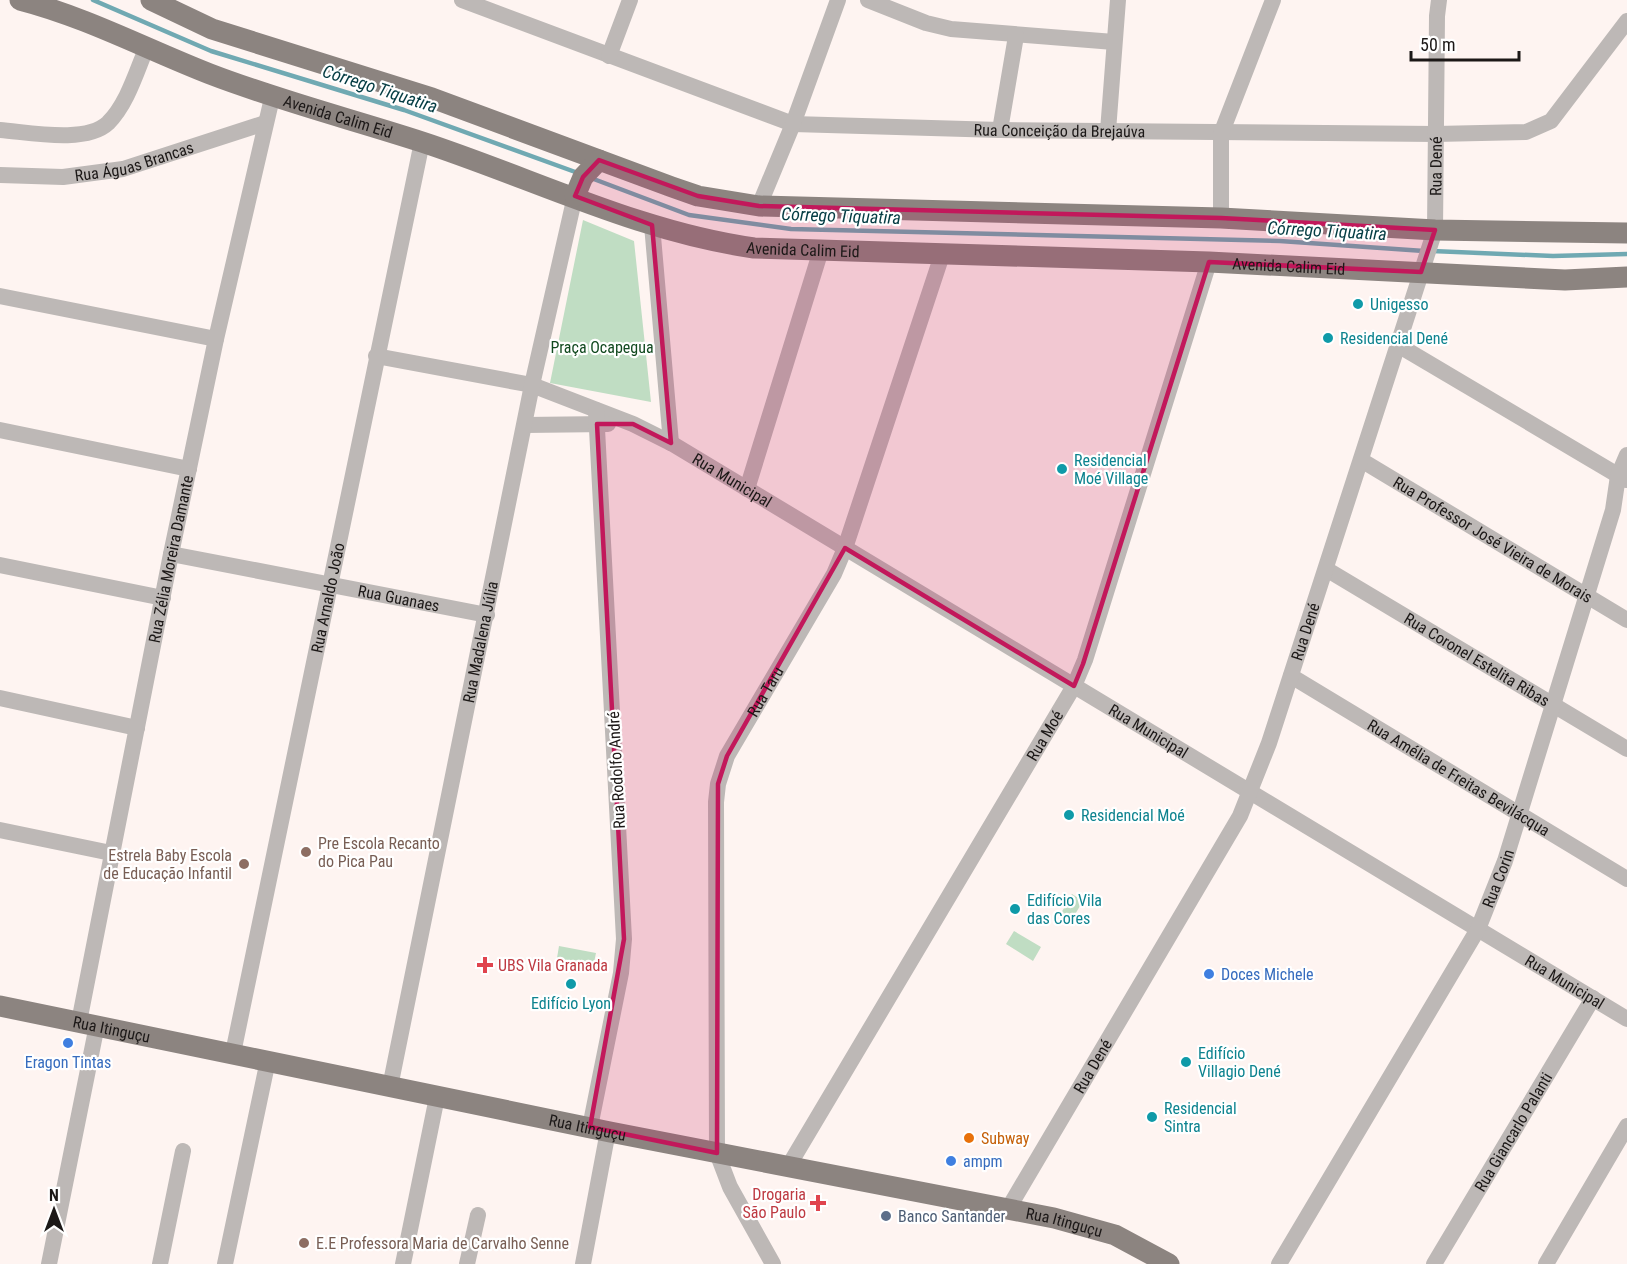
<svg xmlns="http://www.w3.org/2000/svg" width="1627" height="1264" font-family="'Roboto Condensed',sans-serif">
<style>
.green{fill:#c0ddc3}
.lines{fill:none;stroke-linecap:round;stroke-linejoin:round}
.stream{stroke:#70a9b2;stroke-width:4.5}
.minor{stroke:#bdb8b6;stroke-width:16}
.major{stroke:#8c8480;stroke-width:21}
.marked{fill:#c2185b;fill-opacity:0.2;stroke:#c2185b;stroke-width:4.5;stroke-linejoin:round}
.culture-dot{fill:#0f9aa8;stroke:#fff;stroke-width:2}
.education-dot{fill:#8d6e63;stroke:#fff;stroke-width:2}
.health-dot{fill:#e0444e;stroke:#fff;stroke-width:2}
.shop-dot{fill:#3f7fe0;stroke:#fff;stroke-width:2}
.food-dot{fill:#e8710a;stroke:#fff;stroke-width:2}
.service-dot{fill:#5c6f8a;stroke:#fff;stroke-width:2}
.labels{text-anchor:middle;stroke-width:4.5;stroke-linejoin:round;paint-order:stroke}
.street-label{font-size:16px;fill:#1c1817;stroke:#fff}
.culture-label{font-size:16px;fill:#0d838f;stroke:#fff;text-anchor:start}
.park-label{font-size:16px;fill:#11491f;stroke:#fff}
.education-label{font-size:16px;fill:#785e54;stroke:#fff;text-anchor:start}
.health-label{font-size:16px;fill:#be3a42;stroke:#fff;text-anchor:start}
.shop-label{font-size:16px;fill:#366cbe;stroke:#fff;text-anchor:start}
.food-label{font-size:16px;fill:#c56008;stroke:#fff;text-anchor:start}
.service-label{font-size:16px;fill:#4e5e75;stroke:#fff;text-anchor:start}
.water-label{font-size:18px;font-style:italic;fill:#043c43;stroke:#fff}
</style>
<rect width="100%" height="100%" fill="#fef4f1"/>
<path class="green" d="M 583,220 L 634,241 L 651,402 L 550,383 Z
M 1072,894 L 1083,901 L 1071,921 L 1060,915 Z
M 1014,931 L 1041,947 L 1033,961 L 1006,944 Z
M 559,946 L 596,953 L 592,972 L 556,964 Z"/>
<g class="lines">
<path class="stream" d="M 93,0 L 211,51 L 404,110 L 578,173
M 591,178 L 689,215 L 791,229 L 1280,241 L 1424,251
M 1432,251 L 1553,256 L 1627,254"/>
<g class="minor">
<path id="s1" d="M 462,0 L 793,124 L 1000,130 L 1436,134 L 1526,132 L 1551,121 L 1627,21"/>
<path d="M 868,0 L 926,23 L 951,29 L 1114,42"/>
<path d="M 609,56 L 630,0"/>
<path d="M 0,130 C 28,132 86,144 108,123 C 127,104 136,73 146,49"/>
<path d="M 1000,130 L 1016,36"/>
<path d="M 1108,131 L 1118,0"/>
<path id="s2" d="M 0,175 L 63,177 L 123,169 L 265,123"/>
<path d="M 759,206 L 793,124 L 838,0"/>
<path d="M 1221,218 L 1221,134 L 1273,0"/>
<path d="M 652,225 L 671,443"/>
<path d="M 0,296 L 216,339"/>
<path d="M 1398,345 L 1626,480"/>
<path id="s3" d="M 376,356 L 532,385 L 633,424 L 671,443 L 1627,1019"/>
<path d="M 525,425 L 608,424"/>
<path d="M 0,430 L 189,469"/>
<path id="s4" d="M 1361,460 L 1627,620"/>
<path d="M 747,489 L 821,250"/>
<path id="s5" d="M 171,554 L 487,615"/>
<path d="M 0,565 L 163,598"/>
<path id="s6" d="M 1326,569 L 1627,749"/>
<path id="s7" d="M 1291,676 L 1627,879"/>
<path d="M 0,698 L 137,728"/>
<path d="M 0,830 L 111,853"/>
<path id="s8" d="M 79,1022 L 171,554 L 216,339 L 272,98"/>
<path id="s9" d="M 233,1053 L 422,142"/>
<path id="s10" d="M 390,1087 L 532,385 L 575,196"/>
<path d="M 590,1127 L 621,973 L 624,939 L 596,410"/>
<path id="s11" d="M 788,1167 L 1074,686 L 1085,660 L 1209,262"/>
<path id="s12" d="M 1008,1209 L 1240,816 L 1269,743 L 1435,230 L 1437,16 L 1439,0"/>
<path d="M 49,1264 L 97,1025"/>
<path d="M 160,1264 L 183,1151"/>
<path d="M 225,1264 L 268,1060"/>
<path d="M 403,1264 L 437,1097"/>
<path d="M 467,1264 L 478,1215"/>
<path d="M 583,1264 L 608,1131"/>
<path id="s13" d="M 773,1264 L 730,1187 L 717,1153 L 716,802 L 718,784 L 727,756 L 834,574 L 845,548 L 942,255"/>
<path id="s14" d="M 1279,1264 L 1478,929 L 1505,861 L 1613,510 L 1618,476 L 1627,455"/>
<path id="s15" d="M 1434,1264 L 1593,998"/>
<path d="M 1546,1264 L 1627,1126"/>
</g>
<g class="major">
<path id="s16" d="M 20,0 C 86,17 146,49 210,74 C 280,101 351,119 422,142 C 532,178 639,232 754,248 L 1209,262 L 1565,280 L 1627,277"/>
<path d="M 151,0 L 212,29 L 432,98 L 672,187 L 698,196 L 759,206 L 1221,218 L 1435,230 L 1627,233"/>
<path d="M 575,196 L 583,177 L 599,160"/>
<path id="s17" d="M 0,1006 L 610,1132 L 1054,1218 L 1115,1235 L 1169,1264"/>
</g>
</g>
<path class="marked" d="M 599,160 L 698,196 L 759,206 L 1221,218 L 1435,230 L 1421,272 L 1209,262 L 1083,664 L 1074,686 L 845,548 L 727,756 L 718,784 L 717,1153 L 590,1127 L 624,939 L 597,424 L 633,424 L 671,443 L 652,225 L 575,196 L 583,177 Z"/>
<g class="culture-dot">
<circle cx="1358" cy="304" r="6"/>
<circle cx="1328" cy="338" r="6"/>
<circle cx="1062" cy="469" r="6"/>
<circle cx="1069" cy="815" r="6"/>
<circle cx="1015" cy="909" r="6"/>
<circle cx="571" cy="984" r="6"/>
<circle cx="1186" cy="1062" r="6"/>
<circle cx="1152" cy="1117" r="6"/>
</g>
<g class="education-dot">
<circle cx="306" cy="852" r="6"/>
<circle cx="244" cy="864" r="6"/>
<circle cx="304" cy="1243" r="6"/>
</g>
<g class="health-dot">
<path d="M482 956h6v6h6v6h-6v6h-6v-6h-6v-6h6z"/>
<path d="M815 1194h6v6h6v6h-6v6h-6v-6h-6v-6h6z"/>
</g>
<g class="shop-dot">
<circle cx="1209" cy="974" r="6"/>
<circle cx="68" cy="1043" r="6"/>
<circle cx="951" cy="1161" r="6"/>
</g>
<circle class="food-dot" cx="969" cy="1138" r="6"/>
<circle class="service-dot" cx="886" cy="1216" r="6"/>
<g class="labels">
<g class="street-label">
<text dy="6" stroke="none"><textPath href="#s16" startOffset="339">Avenida Calim Eid</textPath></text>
<text dy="6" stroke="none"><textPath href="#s1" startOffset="620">Rua Conceição da Brejaúva</textPath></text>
<text dy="6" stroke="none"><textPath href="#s2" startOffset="136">Rua Águas Brancas</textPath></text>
<text dy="6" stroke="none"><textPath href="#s12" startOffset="1138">Rua Dené</textPath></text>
<text dy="6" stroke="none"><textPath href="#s16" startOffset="825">Avenida Calim Eid</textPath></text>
<text dy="6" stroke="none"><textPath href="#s16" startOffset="1311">Avenida Calim Eid</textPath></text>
<text dy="6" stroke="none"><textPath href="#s3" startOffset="381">Rua Municipal</textPath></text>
<text dy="6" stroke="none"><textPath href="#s4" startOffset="154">Rua Professor José Vieira de Morais</textPath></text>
<text dy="6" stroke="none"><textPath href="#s8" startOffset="472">Rua Zélia Moreira Damante</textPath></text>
<text dy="6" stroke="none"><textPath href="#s9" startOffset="465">Rua Arnaldo João</textPath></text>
<text dy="6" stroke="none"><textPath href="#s5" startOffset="232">Rua Guanaes</textPath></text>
<text dy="6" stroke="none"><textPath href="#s12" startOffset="652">Rua Dené</textPath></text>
<text dy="6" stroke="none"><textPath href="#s10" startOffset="454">Rua Madalena Júlia</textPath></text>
<text dy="6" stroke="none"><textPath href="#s6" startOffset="176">Rua Coronel Estelita Ribas</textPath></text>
<text dy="6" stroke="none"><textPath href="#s13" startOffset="598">Rua Taru</textPath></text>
<text dy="6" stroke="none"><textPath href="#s3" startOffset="867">Rua Municipal</textPath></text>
<text dy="6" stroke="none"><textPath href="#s11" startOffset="502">Rua Moé</textPath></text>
<text transform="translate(616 770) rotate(-93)" y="6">Rua Rodolfo André</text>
<text dy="6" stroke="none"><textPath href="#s7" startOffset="196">Rua Amélia de Freitas Bevilácqua</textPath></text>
<text dy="6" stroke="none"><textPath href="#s14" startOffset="444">Rua Corin</textPath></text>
<text dy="6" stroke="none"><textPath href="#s3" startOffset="1353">Rua Municipal</textPath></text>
<text dy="6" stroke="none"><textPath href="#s17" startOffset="114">Rua Itinguçu</textPath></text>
<text dy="6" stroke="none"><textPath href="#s12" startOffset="166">Rua Dené</textPath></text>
<text dy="6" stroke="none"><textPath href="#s17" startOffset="600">Rua Itinguçu</textPath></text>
<text dy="6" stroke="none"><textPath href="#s15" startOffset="154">Rua Giancarlo Palanti</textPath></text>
<text dy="6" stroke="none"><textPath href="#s17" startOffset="1086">Rua Itinguçu</textPath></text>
</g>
<g class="culture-label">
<text x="1370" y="310">Unigesso</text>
<text x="1340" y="344">Residencial Dené</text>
<text x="1074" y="466">Residencial<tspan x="1074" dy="18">Moé Village</tspan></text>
<text x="1081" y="821">Residencial Moé</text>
<text x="1027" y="906">Edifício Vila<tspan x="1027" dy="18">das Cores</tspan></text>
<text x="571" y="1009" text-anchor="middle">Edifício Lyon</text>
<text x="1198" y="1059">Edifício<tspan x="1198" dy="18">Villagio Dené</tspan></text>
<text x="1164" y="1114">Residencial<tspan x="1164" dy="18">Sintra</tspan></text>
</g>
<g class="park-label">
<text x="602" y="353">Praça Ocapegua</text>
</g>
<g class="education-label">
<text x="318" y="849">Pre Escola Recanto<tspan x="318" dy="18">do Pica Pau</tspan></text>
<text x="232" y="861" text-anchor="end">Estrela Baby Escola<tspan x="232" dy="18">de Educação Infantil</tspan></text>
<text x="316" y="1249">E.E Professora Maria de Carvalho Senne</text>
</g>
<g class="health-label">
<text x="498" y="971">UBS Vila Granada</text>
<text x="806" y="1200" text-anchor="end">Drogaria<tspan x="806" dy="18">São Paulo</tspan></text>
</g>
<g class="shop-label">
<text x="1221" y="980">Doces Michele</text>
<text x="68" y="1068" text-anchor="middle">Eragon Tintas</text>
<text x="963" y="1167">ampm</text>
</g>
<g class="food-label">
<text x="981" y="1144">Subway</text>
</g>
<g class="service-label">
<text x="898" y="1222">Banco Santander</text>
</g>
<g class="water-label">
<text transform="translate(380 89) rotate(18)" y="6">Córrego Tiquatira</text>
<text transform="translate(841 216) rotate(2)" y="6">Córrego Tiquatira</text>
<text transform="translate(1327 231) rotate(3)" y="6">Córrego Tiquatira</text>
</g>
</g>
<g transform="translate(54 1210)" stroke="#ffffff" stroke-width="4.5" paint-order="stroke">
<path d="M0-4.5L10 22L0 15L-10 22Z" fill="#1c1817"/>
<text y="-9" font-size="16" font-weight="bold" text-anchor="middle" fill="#1c1817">N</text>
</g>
<path d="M1411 51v9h108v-9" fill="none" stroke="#1c1817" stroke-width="3"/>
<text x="1420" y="51" font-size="18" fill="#1c1817" stroke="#ffffff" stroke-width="4.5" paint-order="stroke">50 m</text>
</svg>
